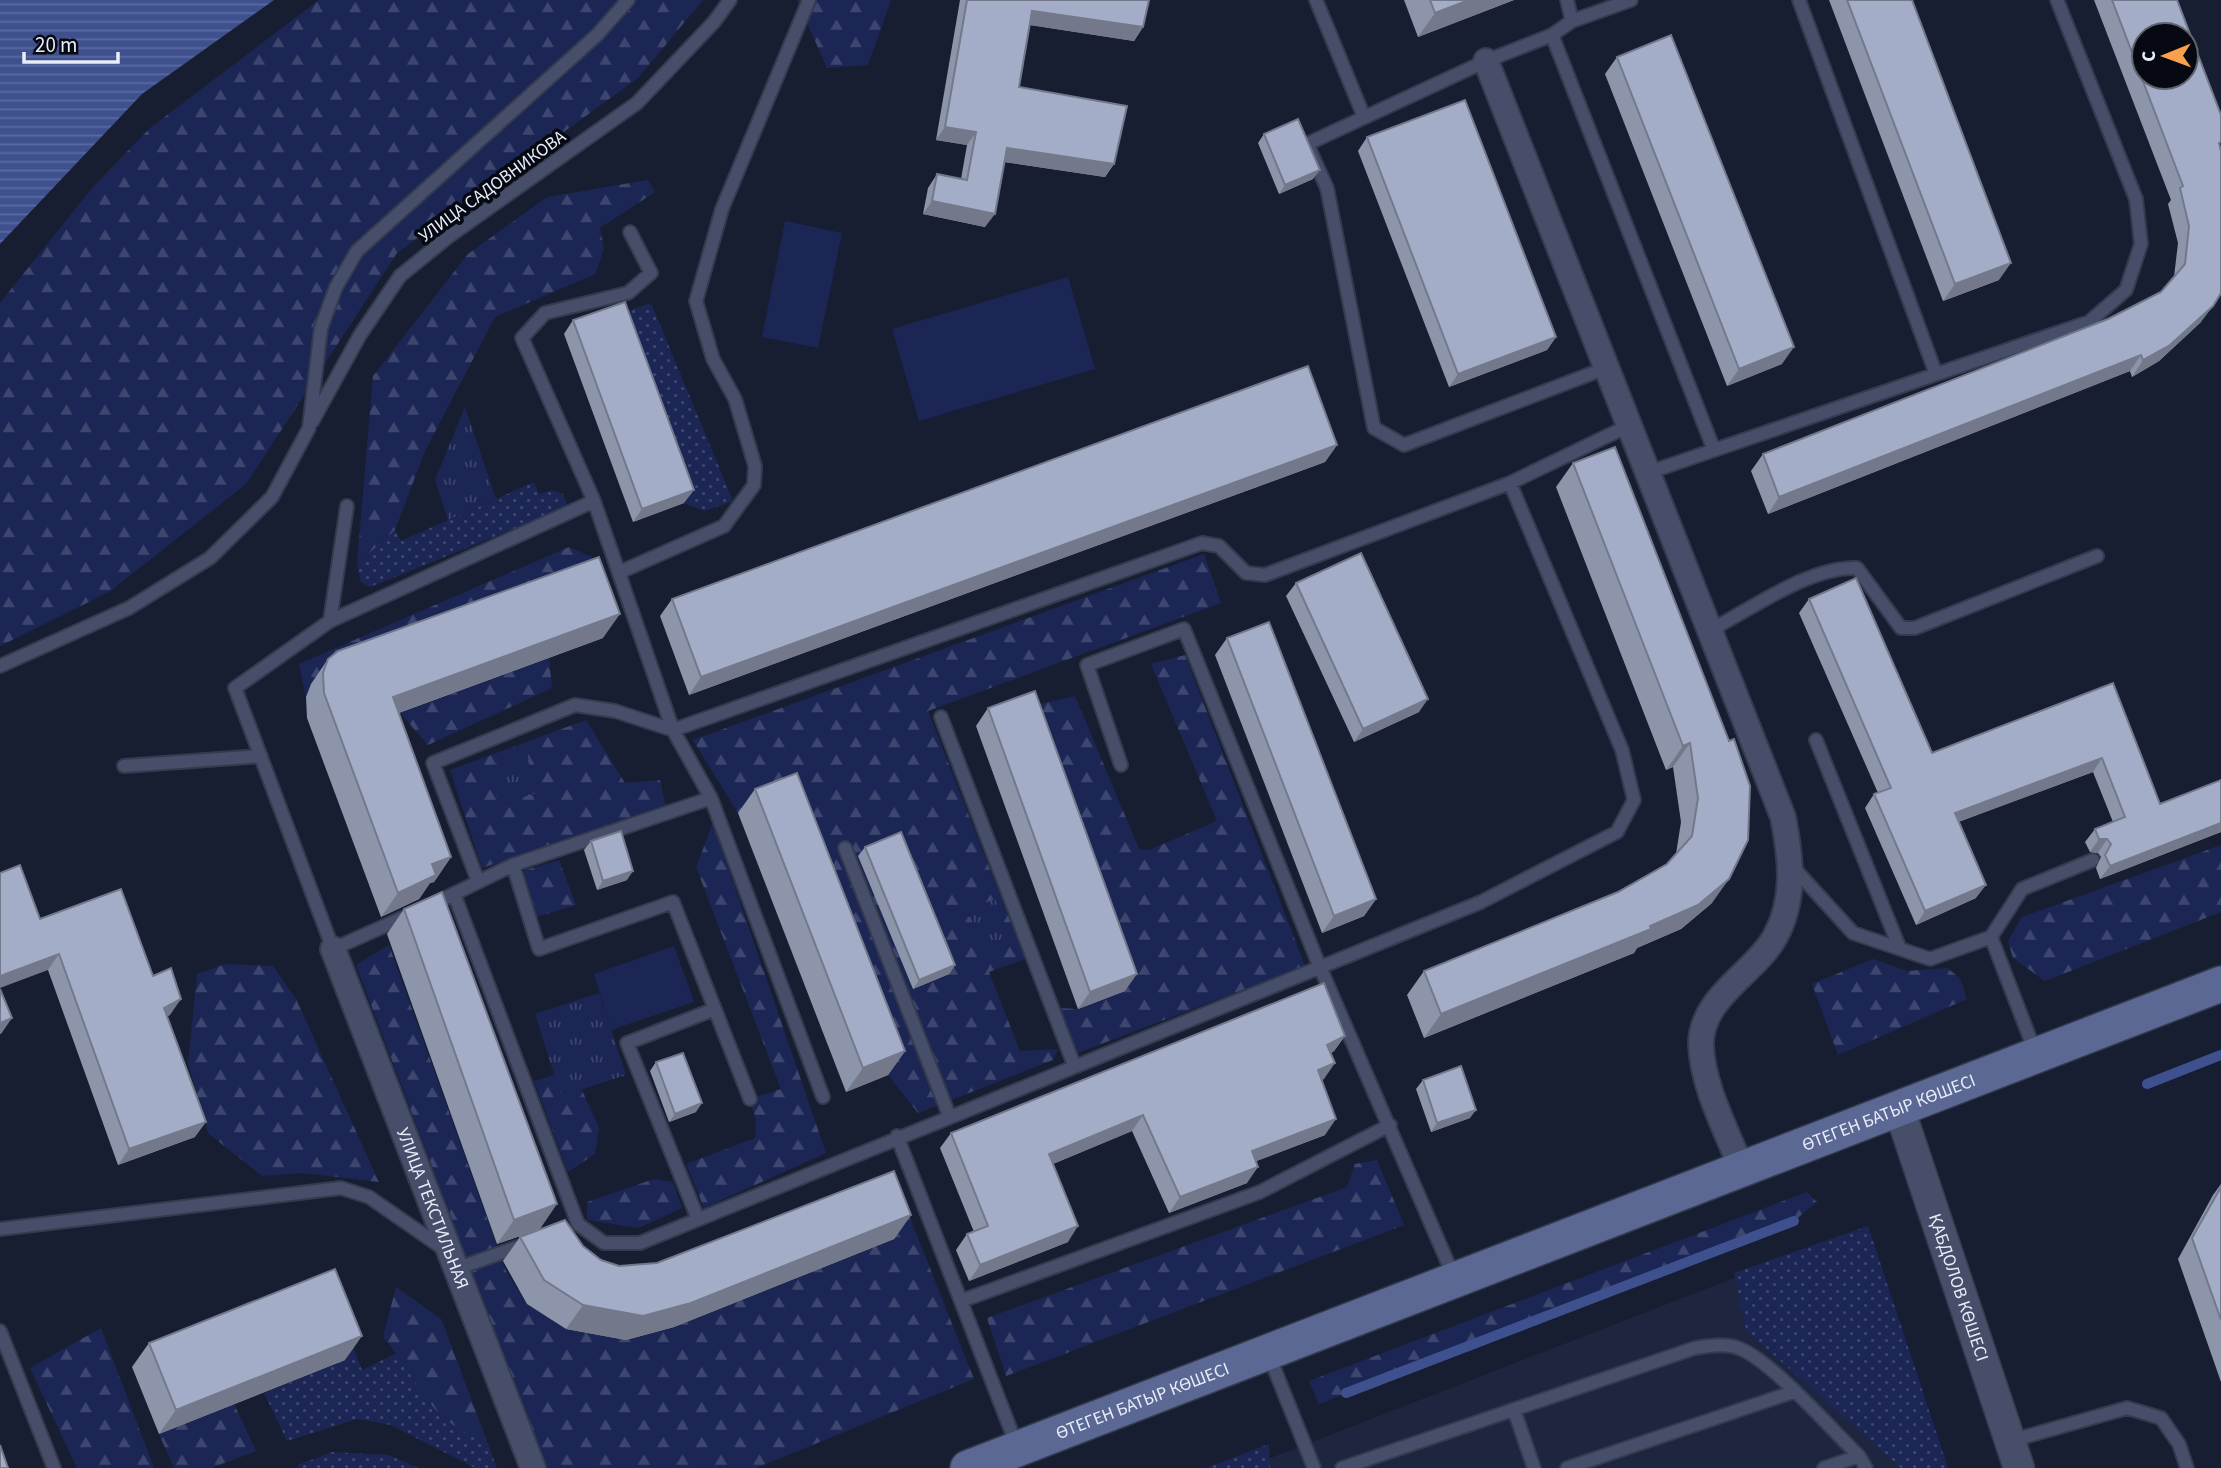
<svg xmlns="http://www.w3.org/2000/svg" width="2221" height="1468" font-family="'Source Sans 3',sans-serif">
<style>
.built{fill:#1e253f}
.grass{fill:url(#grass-dots)}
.forest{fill:url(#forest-firs)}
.park{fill:url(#park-tufts)}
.pitch{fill:#1b2654}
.water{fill:url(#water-rules)}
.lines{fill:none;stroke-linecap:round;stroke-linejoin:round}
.stream{stroke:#3f508e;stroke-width:10}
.service-casing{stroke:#353b4e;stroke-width:16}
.minor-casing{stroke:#353b4e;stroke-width:28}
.tertiary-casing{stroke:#353b4e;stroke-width:33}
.secondary-casing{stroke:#353b4e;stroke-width:38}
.service{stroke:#464e6a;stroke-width:12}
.minor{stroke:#464e6a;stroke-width:24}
.tertiary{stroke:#464e6a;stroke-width:30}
.secondary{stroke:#5b6894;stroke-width:35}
.wall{fill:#8d95ab}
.shaded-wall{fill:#73798b}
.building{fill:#a4adc7;stroke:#73798b;stroke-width:2;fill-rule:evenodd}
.labels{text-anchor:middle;stroke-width:7;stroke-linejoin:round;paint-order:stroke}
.street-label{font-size:18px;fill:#e8edfa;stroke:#060911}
</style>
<defs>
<pattern id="grass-dots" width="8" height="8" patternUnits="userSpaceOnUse" patternTransform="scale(1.75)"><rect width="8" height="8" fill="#1b2654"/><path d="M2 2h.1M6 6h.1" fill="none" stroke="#3c466e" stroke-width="1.8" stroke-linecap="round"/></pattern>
<pattern id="forest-firs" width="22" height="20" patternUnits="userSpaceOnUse" patternTransform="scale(1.75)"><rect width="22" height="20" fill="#1b2654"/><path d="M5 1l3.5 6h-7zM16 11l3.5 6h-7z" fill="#3c466e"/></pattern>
<pattern id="park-tufts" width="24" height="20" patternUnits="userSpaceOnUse" patternTransform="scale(1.75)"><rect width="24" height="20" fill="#1b2654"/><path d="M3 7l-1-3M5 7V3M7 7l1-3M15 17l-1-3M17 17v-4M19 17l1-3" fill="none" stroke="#3c466e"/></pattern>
<pattern id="water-rules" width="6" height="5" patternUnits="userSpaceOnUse" patternTransform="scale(1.75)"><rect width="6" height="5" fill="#3f508e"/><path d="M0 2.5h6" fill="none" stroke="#5b6a9f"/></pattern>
</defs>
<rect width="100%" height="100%" fill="#181e32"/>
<path class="built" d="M 1868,1226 L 1948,1468 L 1245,1468 Z"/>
<path class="grass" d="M 651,303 L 733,501 L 705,511 L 684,503 L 616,315 Z
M 534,482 L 539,494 L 552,490 L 563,494 L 568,507 L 370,587 L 361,582 L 357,564 L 395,530 L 401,541 Z
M 1868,1226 L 1948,1468 L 1901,1468 L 1746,1330 L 1734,1273 Z
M 334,1298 L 362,1370 L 434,1335 L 441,1319 L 497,1468 L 475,1468 L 391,1425 L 357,1419 L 287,1441 L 264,1393 L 345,1360 Z
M 1269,1444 L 1270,1468 L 1206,1468 Z
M 332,1452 L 389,1455 L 418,1468 L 299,1468 L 298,1465 Z"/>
<path class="forest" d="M 319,0 L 703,0 L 638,78 L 397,253 L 246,484 L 109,592 L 0,646 L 0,303 L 93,187 L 150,128 Z
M 797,0 L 891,0 L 868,65 L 827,68 Z
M 648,180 L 655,192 L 600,228 L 604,249 L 595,274 L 495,317 L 425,451 L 395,530 L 357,564 L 373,376 L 468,254 L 547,197 Z
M 569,547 L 592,557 L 602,582 L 306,697 L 299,664 Z
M 1204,554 L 1221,603 L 928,711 L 1025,959 L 989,972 L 1020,1051 L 1058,1049 L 1053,1060 L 918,1113 L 888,1075 L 779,797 L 738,813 L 693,740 Z
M 1185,655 L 1305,966 L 1075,1054 L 1057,1008 L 1078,1009 L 1125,991 L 1023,708 L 1075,696 L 1139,849 L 1149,850 L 1217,821 L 1151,664 Z
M 549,658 L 552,688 L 428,745 L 400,713 Z
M 586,720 L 625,783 L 660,780 L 666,807 L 482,868 L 450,770 Z
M 713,823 L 826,1153 L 704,1208 L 686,1164 L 755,1138 L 756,1121 L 750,1099 L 781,1089 L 696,867 Z
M 2221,845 L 2221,912 L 2045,981 L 2013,958 L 2008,941 L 2022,917 Z
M 559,860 L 576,905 L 530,919 L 515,873 Z
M 389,945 L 506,1271 L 527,1304 L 566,1329 L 626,1340 L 674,1327 L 894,1239 L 898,1188 L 974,1379 L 756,1468 L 546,1468 L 356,965 Z
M 1873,959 L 1907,971 L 1947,968 L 1960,978 L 1967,999 L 1838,1055 L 1812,984 Z
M 225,964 L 273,966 L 296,999 L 379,1182 L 302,1173 L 262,1176 L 208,1133 L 188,1063 L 197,974 Z
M 573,1070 L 599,1128 L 595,1154 L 568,1172 L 534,1081 Z
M 1377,1160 L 1404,1225 L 1006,1376 L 987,1318 L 1347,1187 L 1355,1164 Z
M 654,1179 L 673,1182 L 682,1208 L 638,1228 L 587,1220 L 587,1202 Z
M 1807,1192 L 1817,1202 L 1794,1221 L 1319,1404 L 1309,1381 Z
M 396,1287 L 441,1319 L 488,1445 C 469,1435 449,1425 434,1408 C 415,1386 403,1359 383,1337 Z
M 101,1328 L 154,1468 L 77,1468 L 30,1368 Z
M 234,1404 L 256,1451 L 211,1468 L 174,1468 L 159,1434 Z"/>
<path class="park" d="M 465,407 L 496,499 L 448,520 L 435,480 Z
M 527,754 L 539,792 L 500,805 L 488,766 Z
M 995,899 L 1012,945 L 983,956 L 966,910 Z
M 599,993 L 626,1075 L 561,1096 L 535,1014 Z"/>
<path class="pitch" d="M 785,221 L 842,233 L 818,348 L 762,337 Z
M 1068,277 L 1095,369 L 919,421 L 892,329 Z
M 674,946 L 694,1002 L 611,1030 L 594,974 Z"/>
<path class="water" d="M 0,0 L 274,0 L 142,94 L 0,244 Z"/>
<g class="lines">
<path class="stream" d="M 2147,1084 L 2221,1055
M 1346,1393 L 1794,1221"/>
<defs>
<path id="service" d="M 1316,0 L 1364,117
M 1567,0 L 1572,21
M 1799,0 L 1936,374
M 1552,35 L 1714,450
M 1606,368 L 1404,445 L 1374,428 L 1327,188 L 1307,144 L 1486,61 L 1552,35 L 1572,21 L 1631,0
M 312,422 L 360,335 L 400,276 L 448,237 L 637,103 L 714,22 L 730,0
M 1647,473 L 2089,322 L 2126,290 L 2141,244 L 2136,199 L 2057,0
M 347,506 L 330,621 L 235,688 L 333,949 L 409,915
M 620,572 L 724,526 L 754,485 L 755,466 L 735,399 L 713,359 L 696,301 L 722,209 L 809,0
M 330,621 L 594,501
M 1709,631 C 1751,609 1810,566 1857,568 L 1901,628 L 1915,628 L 2097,556
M 0,666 L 129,608 L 210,558 L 272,497 L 309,428 L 321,328 L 336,287 L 357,251 L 597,35 L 628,0
M 941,717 L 1074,1065
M 1816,740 L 1900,949
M 1121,765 L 1087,665 L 1184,629 L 1319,965 L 1454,1277
M 124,766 L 261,756
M 711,798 L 823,1097
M 845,848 L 949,1115
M 513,865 L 539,949 L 673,902 L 750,1099
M 1792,866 L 1853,933 L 1930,959 L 1991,937 L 2022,889 L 2093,860
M 478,881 L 433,763 L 575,705 L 615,711 L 673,730 L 1202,543 L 1219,546 L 1246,573 L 1265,575 L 1510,483 L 1628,426
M 454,894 L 578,1224 L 604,1243 L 640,1243 L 1481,902 L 1617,832 L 1634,800 L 1622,750 L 1510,483
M 429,906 L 513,865 L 711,798 L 673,730 L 594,501 L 522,338 L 545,313 L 628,293 L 651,273 L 630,232
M 1991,937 L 2036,1054
M 897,1136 L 1017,1446
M 698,1219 L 627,1043 L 715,1009
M 0,1229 L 341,1188 L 369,1197 L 444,1249
M 456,1269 L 526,1244
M 961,1301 L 1260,1192 L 1390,1125
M 0,1331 L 54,1468
M 1268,1353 L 1314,1468
M 1514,1410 L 1534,1468
M 2010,1441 L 2127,1408 L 2161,1418 L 2179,1444 L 2187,1468
M 1342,1468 L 1695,1348 C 1709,1346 1725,1343 1738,1348 C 1769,1358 1832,1430 1859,1456 L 1866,1468
M 1567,1468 L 1793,1392
M 1824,1468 L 1859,1456"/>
<g id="minor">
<path d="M 1486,61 L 1783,817 C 1791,858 1796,899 1775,937 C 1755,973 1701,997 1701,1044 C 1702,1086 1727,1131 1742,1170"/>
<path id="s1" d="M 333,949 L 533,1468"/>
</g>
<g id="tertiary">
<path id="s2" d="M 1899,1108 L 2019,1468"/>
</g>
<g id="secondary">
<path id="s3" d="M 968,1468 L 2221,984"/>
</g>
</defs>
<use href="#service" class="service-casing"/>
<use href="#minor" class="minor-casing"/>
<use href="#tertiary" class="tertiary-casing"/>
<use href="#secondary" class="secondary-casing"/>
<use href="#service" class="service"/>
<use href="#minor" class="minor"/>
<use href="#tertiary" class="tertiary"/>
<use href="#secondary" class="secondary"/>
</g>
<path class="wall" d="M 960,0 L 1149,0 L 1143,27 L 1134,41 L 1030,25 L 1019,87 L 1114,164 L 1105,177 L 1004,162 L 985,227 L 923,214 L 928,188 L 937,174 L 961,179 L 967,145 L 936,140 Z
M 1404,0 L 1514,0 L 1418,37 Z
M 1829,0 L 1912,0 L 1999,280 L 1943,301 Z
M 2094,0 L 2177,0 L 2201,322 L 2159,361 L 2132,377 L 2130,371 L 1768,514 L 1751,471 L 1763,454 L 2108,319 L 2161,292 L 2174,277 L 2178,243 L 2168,204 L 2171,200 Z
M 1617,57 L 1782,364 L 1727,386 L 1605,74 Z
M 1264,134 L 1313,179 L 1279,194 L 1258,143 Z
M 1367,137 L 1556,337 L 1547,350 L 1449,387 L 1358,151 Z
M 573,320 L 684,503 L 633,522 L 564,334 Z
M 1337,445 L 1325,462 L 689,695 L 660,616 L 672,599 Z
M 1573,463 L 1729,741 L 1712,903 L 1681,929 L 1637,948 L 1634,953 L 1424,1038 L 1407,995 L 1424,971 L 1618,892 L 1667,864 L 1676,854 L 1681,822 L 1673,767 L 1666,770 L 1556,487 Z
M 1296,583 L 1419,712 L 1354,742 L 1286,596 Z
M 1809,599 L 1932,753 L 2113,683 L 2160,804 L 2221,780 L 2221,832 L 2100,879 L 2096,868 L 2101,857 L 2098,853 L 2090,852 L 2085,842 L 2095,829 L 2113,822 L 2093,772 L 1958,822 L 1976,898 L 1916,925 L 1865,808 L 1874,794 L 1878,793 L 1799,613 Z
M 603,638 L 399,713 L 451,857 L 434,882 L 430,883 L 419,899 L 381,917 L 307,718 L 306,697 L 311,684 L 328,659 Z
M 1227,638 L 1376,899 L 1364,916 L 1322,933 L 1215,655 Z
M 988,708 L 1125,991 L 1078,1009 L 976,726 Z
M 755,789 L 905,1051 L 888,1075 L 846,1092 L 738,813 Z
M 591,841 L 627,880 L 597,890 L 584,850 Z
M 865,847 L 955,965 L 949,974 L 913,989 L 858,856 Z
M 404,909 L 540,1229 L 497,1244 L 387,934 Z
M 40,919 L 153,976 L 170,1015 L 167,1016 L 195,1137 L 118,1165 L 48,970 Z
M 1345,1036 L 1334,1051 L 1331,1053 L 1324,1079 L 1321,1080 L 1325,1135 L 1256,1161 L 1247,1183 L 1169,1213 L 1132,1131 L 1053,1164 L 1068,1242 L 969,1281 L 956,1250 L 967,1234 L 974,1232 L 940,1148 L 951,1133 Z
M 656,1062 L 696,1112 L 669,1122 L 650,1071 Z
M 1423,1080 L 1470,1118 L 1431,1132 L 1416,1089 Z
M 2221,1184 L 2221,1382 L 2178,1259 L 2213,1195 Z
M 911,1215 L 894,1239 L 674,1327 L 626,1340 L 566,1329 L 527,1304 L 503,1261 L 520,1237 L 583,1246 L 601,1260 L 619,1266 L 657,1263 Z
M 149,1343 L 345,1360 L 159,1434 L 132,1367 Z"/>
<path class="shaded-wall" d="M 1469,0 L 1514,0 L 1418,37 L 1435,13 Z
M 1032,11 L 1143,27 L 1134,41 L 1023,24 Z
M 945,127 L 976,132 L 967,145 L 936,140 Z
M 1007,148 L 1114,164 L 1105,177 L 998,161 Z
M 1320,170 L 1313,179 L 1279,194 L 1285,185 Z
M 932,201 L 995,214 L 985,227 L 923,214 Z
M 2011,263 L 1999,280 L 1943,301 L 1955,284 Z
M 2213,306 L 2201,322 L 2159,361 L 2132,377 L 2143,360 Z
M 1556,337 L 1547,350 L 1449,387 L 1458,374 Z
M 1794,347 L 1782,364 L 1727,386 L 1739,369 Z
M 2141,355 L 2130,371 L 1768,514 L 1779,497 Z
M 1337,445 L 1325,462 L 689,695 L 701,677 Z
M 694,490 L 684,503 L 633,522 L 642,509 Z
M 620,614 L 603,638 L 376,721 L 393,697 Z
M 1428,699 L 1419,712 L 1354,742 L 1363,729 Z
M 1690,743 L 1673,767 L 1666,770 L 1683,746 Z
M 2102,758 L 2093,772 L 1945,827 L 1955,813 Z
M 2221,823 L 2221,832 L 2100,879 L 2110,866 Z
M 2099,839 L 2107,839 L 2098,853 L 2090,852 Z
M 451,857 L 434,882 L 430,883 L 419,899 L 381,917 L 398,893 L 432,864 Z
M 633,871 L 627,880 L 597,890 L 603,881 Z
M 1729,879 L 1712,903 L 1681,929 L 1637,948 L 1634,953 L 1424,1038 L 1441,1014 L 1650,926 Z
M 1986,885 L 1976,898 L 1916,925 L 1925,911 Z
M 1376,899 L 1364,916 L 1322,933 L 1334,916 Z
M 59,954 L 48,970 L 0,988 L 0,976 Z
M 955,965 L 949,974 L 913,989 L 919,980 Z
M 1137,974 L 1125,991 L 1078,1009 L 1090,992 Z
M 181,999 L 170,1015 L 153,1023 L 164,1008 Z
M 12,1018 L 1,1034 L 0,1034 L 0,1023 Z
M 1345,1036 L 1334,1051 L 1316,1061 L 1327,1045 Z
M 905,1051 L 888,1075 L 846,1092 L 863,1068 Z
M 1335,1063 L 1324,1079 L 1307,1086 L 1318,1070 Z
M 702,1103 L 696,1112 L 669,1122 L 675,1114 Z
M 1476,1110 L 1470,1118 L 1431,1132 L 1437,1123 Z
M 1143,1115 L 1132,1131 L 1038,1170 L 1049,1154 Z
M 1336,1119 L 1325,1135 L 1241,1167 L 1252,1151 Z
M 206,1122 L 195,1137 L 118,1165 L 129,1149 Z
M 1258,1167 L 1247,1183 L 1169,1213 L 1180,1197 Z
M 557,1204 L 540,1229 L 497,1244 L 514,1220 Z
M 911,1215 L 894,1239 L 674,1327 L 626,1340 L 566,1329 L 583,1305 Z
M 1078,1226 L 1068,1242 L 969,1281 L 980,1265 Z
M 362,1336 L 345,1360 L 159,1434 L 176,1410 Z"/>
<path class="building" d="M 967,0 L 1149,0 L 1143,27 L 1032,11 L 1019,87 L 1127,106 L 1114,164 L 1007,148 L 995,214 L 932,201 L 937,174 L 967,180 L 976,132 L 945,127 Z
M 1430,0 L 1469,0 L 1435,13 Z
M 1847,0 L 1912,0 L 2011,263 L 1955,284 Z
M 2112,0 L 2177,0 L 2221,115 L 2221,142 L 2219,143 L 2221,151 L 2221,293 L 2213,306 L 2170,345 L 2143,360 L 2141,355 L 1779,497 L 1763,454 L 2108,319 L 2161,292 L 2185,264 L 2189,226 L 2180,188 L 2183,186 ZM 2144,35 L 2186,35 L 2186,77 L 2144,77 Z
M 1671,35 L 1794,347 L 1739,369 L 1617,57 Z
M 1465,100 L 1556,337 L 1458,374 L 1367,137 Z
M 1298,119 L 1320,170 L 1285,185 L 1264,134 Z
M 625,302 L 694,490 L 642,509 L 573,320 Z
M 1308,366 L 1337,445 L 701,677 L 672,599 Z
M 1615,447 L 1729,741 L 1734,739 L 1750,786 L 1748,840 L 1729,879 L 1698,905 L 1650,926 L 1651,929 L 1441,1014 L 1424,971 L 1618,892 L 1667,864 L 1692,836 L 1698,798 L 1690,743 L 1683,746 L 1573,463 Z
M 1361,553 L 1428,699 L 1363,729 L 1296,583 Z
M 599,557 L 620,614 L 393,697 L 451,857 L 432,864 L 436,875 L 398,893 L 324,693 L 323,673 L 328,659 L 338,651 Z
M 1856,578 L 1932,753 L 2113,683 L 2160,804 L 2221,780 L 2221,823 L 2110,866 L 2105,855 L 2111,844 L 2107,839 L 2099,839 L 2095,829 L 2125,817 L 2102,758 L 1955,813 L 1986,885 L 1925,911 L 1874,794 L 1891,788 L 1809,599 Z
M 1269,622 L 1376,899 L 1334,916 L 1227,638 Z
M 1035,691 L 1137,974 L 1090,992 L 988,708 Z
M 797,773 L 905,1051 L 863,1068 L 755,789 Z
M 621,831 L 633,871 L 603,881 L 591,841 Z
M 901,832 L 955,965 L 919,980 L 865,847 Z
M 20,865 L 40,919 L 121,889 L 153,976 L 171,968 L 181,999 L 164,1008 L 206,1122 L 129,1149 L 59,954 L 0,976 L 0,873 Z
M 442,892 L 557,1204 L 514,1220 L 404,909 Z
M 1324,983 L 1345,1036 L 1327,1045 L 1335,1063 L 1318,1070 L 1336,1119 L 1252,1151 L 1258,1167 L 1180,1197 L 1143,1115 L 1049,1154 L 1078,1226 L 980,1265 L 967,1234 L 988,1226 L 951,1133 Z
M 0,989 L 12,1018 L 0,1023 Z
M 683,1053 L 702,1103 L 675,1114 L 656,1062 Z
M 1461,1066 L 1476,1110 L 1437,1123 L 1423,1080 Z
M 894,1171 L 911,1215 L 691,1303 L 643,1316 L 583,1305 L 544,1280 L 520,1237 L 565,1220 L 583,1246 L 601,1260 L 619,1266 L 657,1263 Z
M 2221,1187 L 2221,1320 L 2192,1238 Z
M 335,1269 L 362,1336 L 176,1410 L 149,1343 Z
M 0,1445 L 8,1468 L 0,1468 Z"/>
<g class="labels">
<g class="street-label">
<text transform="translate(492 186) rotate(-36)" y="6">УЛИЦА САДОВНИКОВА</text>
<text dy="6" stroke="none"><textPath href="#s3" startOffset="987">ӨТЕГЕН БАТЫР КӨШЕСІ</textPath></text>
<text dy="6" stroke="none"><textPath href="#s1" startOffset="278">УЛИЦА ТЕКСТИЛЬНАЯ</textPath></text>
<text dy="6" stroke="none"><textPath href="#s2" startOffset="189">ҚАБДОЛОВ КӨШЕСІ</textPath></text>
<text dy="6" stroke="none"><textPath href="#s3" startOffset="187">ӨТЕГЕН БАТЫР КӨШЕСІ</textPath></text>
</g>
</g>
<g transform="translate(2165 56) rotate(269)"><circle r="33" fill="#060911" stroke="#60646e" stroke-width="2"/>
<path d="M0-5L12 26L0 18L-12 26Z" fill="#f9a04d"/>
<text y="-10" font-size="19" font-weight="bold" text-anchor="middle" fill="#e8edfa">С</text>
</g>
<path d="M24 52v10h94v-10" fill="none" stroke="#e8edfa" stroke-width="3.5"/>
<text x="35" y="52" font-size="21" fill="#e8edfa" stroke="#060911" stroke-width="5" paint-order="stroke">20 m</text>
</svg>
